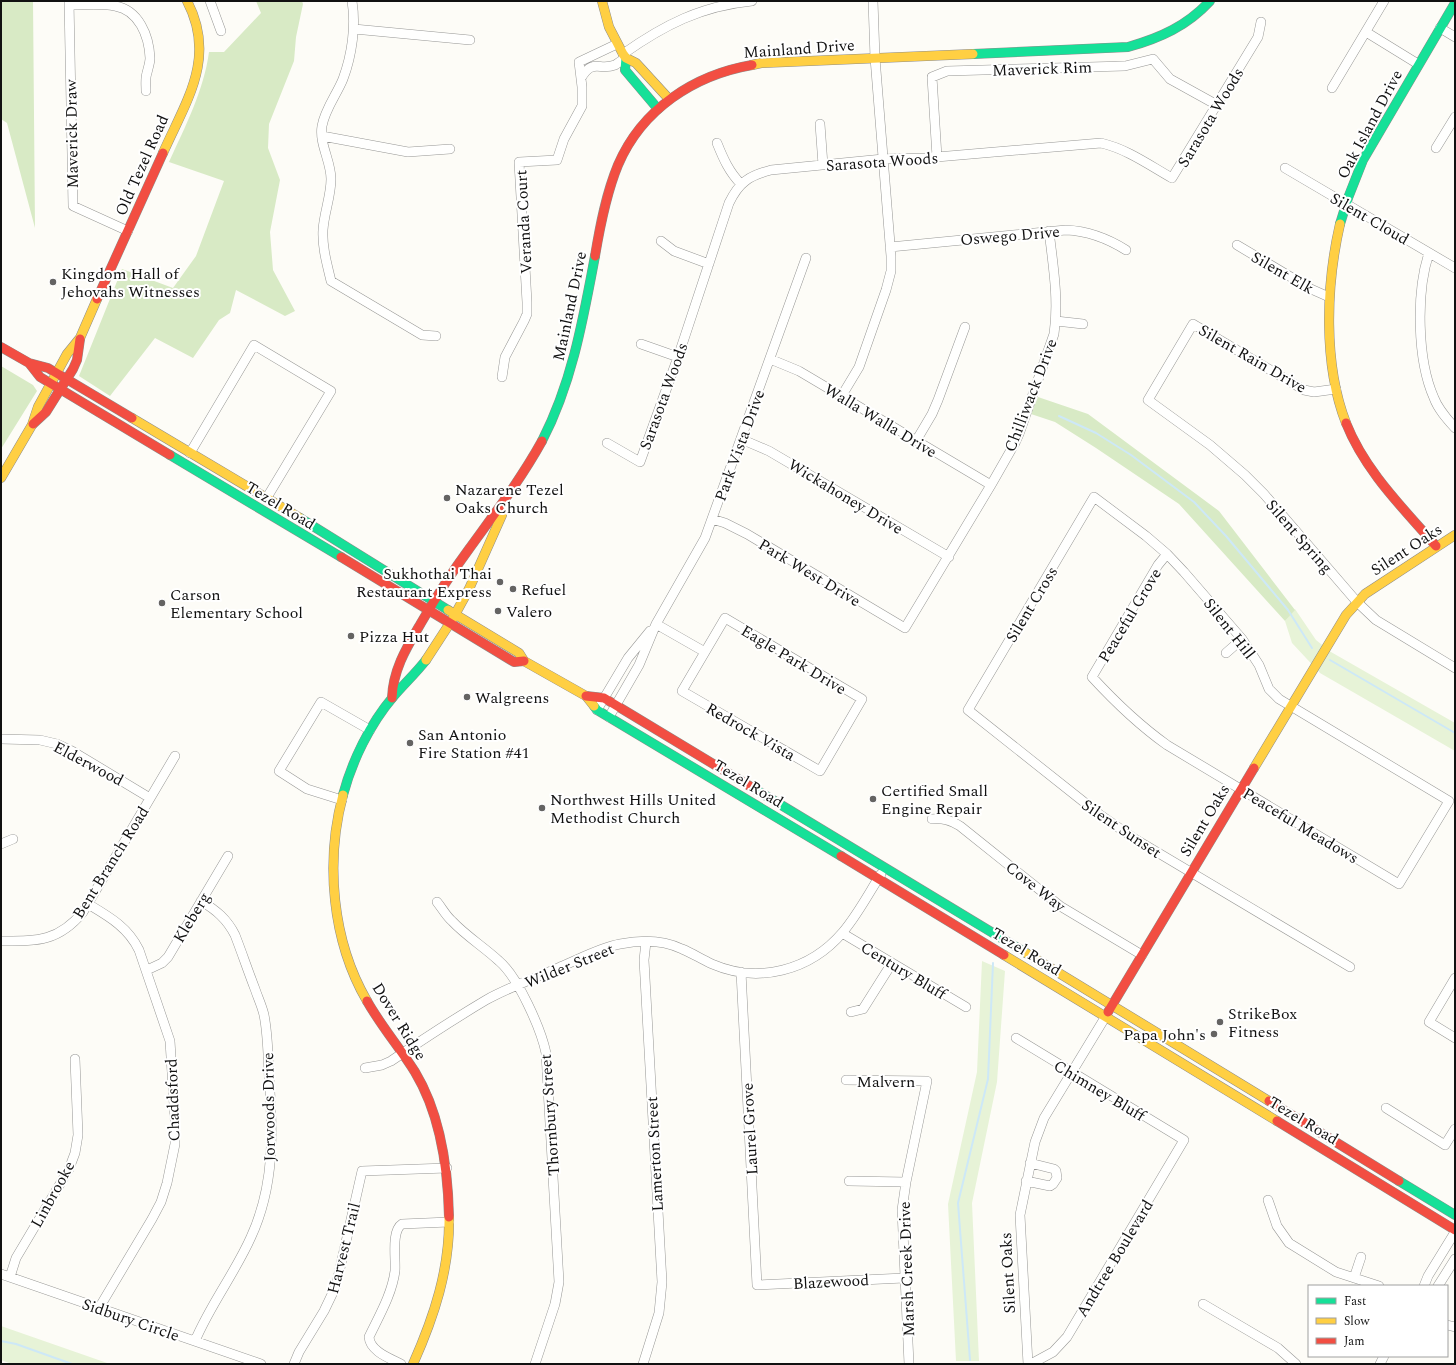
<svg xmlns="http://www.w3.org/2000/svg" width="1456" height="1365" font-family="Spectral,serif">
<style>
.green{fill:#e7f3d7}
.forest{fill:#d8eac5}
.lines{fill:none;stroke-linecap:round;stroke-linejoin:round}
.stream{stroke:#cde8f7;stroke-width:2}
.street-casing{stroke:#979795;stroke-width:10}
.fast-casing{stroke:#8e8d8b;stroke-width:10}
.slow-casing{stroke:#8e8d8b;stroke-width:10}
.jam-casing{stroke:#8e8d8b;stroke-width:10}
.street{stroke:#fffffe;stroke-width:9}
.fast{stroke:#16e098;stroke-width:9}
.slow{stroke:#ffcf43;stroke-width:9}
.jam{stroke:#f24e42;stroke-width:9}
.poi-dot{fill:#646362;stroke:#fff;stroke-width:1.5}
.labels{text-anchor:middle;stroke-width:4;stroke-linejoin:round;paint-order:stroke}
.street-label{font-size:16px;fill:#111;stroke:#fff}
.poi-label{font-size:16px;fill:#111;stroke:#fff;text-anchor:start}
</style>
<rect width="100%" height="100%" fill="#fdfcf7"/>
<path class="green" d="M 1295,609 L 1316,640 L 1331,652 L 1455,723 L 1455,751 L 1320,673 L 1292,643 L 1285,621 Z
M 982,961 L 1005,971 L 997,1082 L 972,1203 L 979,1361 L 956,1361 L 948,1204 L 977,1072 Z
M 1,1326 L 110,1364 L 12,1364 L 1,1360 Z"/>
<path class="forest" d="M 1,1 L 33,1 L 35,228 L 7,123 L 1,119 Z
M 256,1 L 302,1 L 303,4 L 296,37 L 294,61 L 269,124 L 268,148 L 280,180 L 270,232 L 273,270 L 295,311 L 285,316 L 236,290 L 230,313 L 219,320 L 193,358 L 155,338 L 110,396 L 79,376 L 122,269 L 173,288 L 196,256 L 224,181 L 169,162 C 185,127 204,90 209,52 L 224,52 L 261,13 Z
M 1,366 L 33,385 L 37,391 L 1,449 Z
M 1038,397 L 1088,414 L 1219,511 L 1295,610 L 1285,621 L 1179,504 L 1096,448 L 1055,422 L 1031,414 Z"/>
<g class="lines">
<path class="stream" d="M 1059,416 L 1096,433 L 1131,455 L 1194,502 L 1226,536 L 1288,610 L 1312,648
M 1330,660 L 1455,733
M 1,1341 L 16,1344 L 72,1364
M 970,1360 L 958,1203 L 988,1079 L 993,963"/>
<defs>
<path id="street" d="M 69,1 L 73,206 L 128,231
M 210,1 L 221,31
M 352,1 C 356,26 352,55 343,79 C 337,94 325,109 322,126 C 319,144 331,161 331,179 C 331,196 324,213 323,230 C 322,247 327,264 331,281 L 422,335 L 436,336
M 69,5 C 84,5 100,3 115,6 C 139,10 149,36 150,58 C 150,63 148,68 147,73 C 145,78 146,85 146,91
M 1440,28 L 1455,37
M 354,29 L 470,40
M 1366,32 L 1418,64
M 623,54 C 664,25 701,6 752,1
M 581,78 C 593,58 599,71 615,65 C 618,63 622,60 626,58
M 1332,88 L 1384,1
M 820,124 L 823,165
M 322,136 L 408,152 L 450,149
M 717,143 C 723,158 729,172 741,184
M 1436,148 L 1455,117
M 937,157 L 932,77 L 947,71 L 1125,66 L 1153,59 L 1170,79 L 1217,105
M 1285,168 L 1455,268
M 661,241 L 674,251 L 709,264
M 1237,245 L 1311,289 L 1329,297
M 890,247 L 1066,230 C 1089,231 1107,238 1126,250
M 1429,253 C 1416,292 1417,360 1434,398 C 1438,409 1447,419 1455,428
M 1056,321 L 1083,324
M 641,344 L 678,357
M 770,359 L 799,371 L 991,485
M 502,377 L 505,357 L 524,321 L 527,314 L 527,302 L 519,162 L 557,160 L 564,139 L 582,106 L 582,87 L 579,62 L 617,44
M 1336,389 L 1314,392 L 1304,390 L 1193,324 L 1148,400 L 1210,445 L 1245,475 L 1264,494 L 1357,602 L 1376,620 L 1455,668
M 841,397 L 859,367 L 886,290 L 891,271 L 891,256 L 875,58 L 873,1
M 741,439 L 769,451 L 949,557
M 916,441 L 932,414 L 938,400 L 965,327
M 607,443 L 640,462 L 678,357 L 729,203 C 739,182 749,176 771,170 L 883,159 L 925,158 L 1101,143 C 1127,149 1149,165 1172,178 L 1258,37 L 1261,22
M 190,453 L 254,345 L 331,391 L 266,499
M 712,519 L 725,523 L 747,534 L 905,628 L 991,485 L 1015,443 L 1019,434 L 1054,334 C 1059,300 1053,265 1049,231
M 1167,554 L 1158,565 L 1092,677 C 1115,702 1139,725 1167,745 L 1399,884 L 1449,801 L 1279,699 L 1269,689 L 1259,665 L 1242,639 L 1184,572 L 1167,554 L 1146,536 L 1094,497 L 968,710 L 1099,814 L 1135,839 L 1350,967
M 725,618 L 862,699 L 820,771 L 682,691 Z
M 656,624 L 705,652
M 1226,653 L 1242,639
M 597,710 L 628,658 L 650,631
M 609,717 L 639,665 L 656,624 L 705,538 L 806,258
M 1,739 L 40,740 L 57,744 L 72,751 L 150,798
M 342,800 L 307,789 L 279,771 L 321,702 L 370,730
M 932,819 C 943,818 950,820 960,826 L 1060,906 L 1142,955
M 1,844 L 13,839
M 437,902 C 442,908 446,916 452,921 C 466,936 484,947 499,961 C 518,977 541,1029 546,1053 L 559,1282 L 555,1304 L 535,1364
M 88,904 C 108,916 128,927 139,950 L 170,1041 L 175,1120 L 175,1144 L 167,1183 L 161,1202 L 152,1219 L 99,1308
M 842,933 L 966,1007
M 1,941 C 37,941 58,942 83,912 L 175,756
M 147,970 L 162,963 L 168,957 L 228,856
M 741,972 L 757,1285 L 904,1278
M 1455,978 L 1429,1022 L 1455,1038
M 851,1012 L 863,1009 L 892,963
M 1016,1038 L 1184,1140 L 1067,1337 L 1053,1352 L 1031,1364
M 365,1068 L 382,1065 L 391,1061 C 422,1040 454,1019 486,1000 C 509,987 536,978 560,967 C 580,959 599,948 620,944 C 640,940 663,940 682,949 C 692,953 701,959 712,964 C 758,984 810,971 843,932 C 858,914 869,893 881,874
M 846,1080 L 927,1081 L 906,1182 L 902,1210 L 909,1364
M 1386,1108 L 1445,1145 L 1455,1129
M 849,1181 L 906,1182
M 1026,1181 L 1050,1186 L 1053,1184 L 1057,1178 L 1056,1171 L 1054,1169 L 1030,1163
M 1268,1200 L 1277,1226 L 1289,1243 L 1336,1272 L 1379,1286
M 1,1274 L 261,1364
M 10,1277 L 16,1258 L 69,1169 L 75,1153 L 78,1135 L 75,1059
M 1354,1278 L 1361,1257
M 1424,1286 L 1428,1276 L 1455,1232
M 1438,1286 L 1455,1259
M 1203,1304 L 1278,1348 L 1296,1364
M 1447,1325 L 1455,1327
M 195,1341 C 210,1305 235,1273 251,1237 C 275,1185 273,1131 269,1076 C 268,1056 268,1035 264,1015 C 262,1006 258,998 255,989 C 248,971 242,953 235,935 C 227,919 216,910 201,901
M 294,1364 L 299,1352 L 324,1311 L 336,1286 L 362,1171 L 447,1168
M 401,1364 C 389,1358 370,1351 369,1337 C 379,1316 392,1294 395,1271 C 396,1259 391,1231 402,1224 L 449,1222
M 643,1364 L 659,1313 L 662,1282 L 644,960 L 646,942
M 1028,1364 L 1020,1215 L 1035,1142 L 1044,1118 L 1106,1016
M 1380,1364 L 1384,1356"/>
<path id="fast" d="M 973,54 L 1128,47 C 1160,38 1187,26 1210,1
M 626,58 L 625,70 L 658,109
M 1340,224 L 1348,198 L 1363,160 L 1455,3
M 542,441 C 572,383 583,320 595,256
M 170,455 L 341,557
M 300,518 L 448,610
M 594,706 L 597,710 L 841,856
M 753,788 L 1026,953
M 343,795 C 352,761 370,724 393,697 C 404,684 416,673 426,660
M 1399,1181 L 1455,1215"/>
<path id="slow" d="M 602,1 L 609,27 L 623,54 L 626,58 L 636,63 L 669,99
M 752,65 L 761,63 L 973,54
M 163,153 C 186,101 217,58 187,1
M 1340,224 C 1326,285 1323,364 1346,423
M 132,418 L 300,518
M 1,478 L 32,425 L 38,407 L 67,354 L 80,338 L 97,299
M 448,610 L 519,653 L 524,661 L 586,696 L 594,706
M 426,660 L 452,620 L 469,589 L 502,515
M 1254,768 L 1346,615 L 1365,594 L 1455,535
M 343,795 C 325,862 332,941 367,1001
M 1026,953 L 1269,1101
M 1004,955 L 1277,1121
M 413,1364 C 434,1317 450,1269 449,1217"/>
<path id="jam" d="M 595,256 C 600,226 606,194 618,165 C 642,109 694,75 752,65
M 97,299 L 163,153
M 1,347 L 29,363 L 48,368 L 132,418
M 29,363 L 40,377 L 170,455
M 1346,423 C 1365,471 1403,508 1436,546
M 33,424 L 46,412 L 73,369 L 77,360 L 80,339
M 341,557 L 514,662 L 524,661
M 586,696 L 604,698 L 753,788
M 392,698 C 393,669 407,647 421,623 C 436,597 452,572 469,549 C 495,513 521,479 542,441
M 841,856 L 1004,955
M 367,1001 C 381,1026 400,1048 415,1072 C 441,1115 448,1168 449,1217
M 1108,1012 L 1254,768
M 1269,1101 L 1399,1181
M 1277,1121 L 1455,1230"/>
</defs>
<use href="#street" class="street-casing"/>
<use href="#fast" class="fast-casing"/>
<use href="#slow" class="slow-casing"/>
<use href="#jam" class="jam-casing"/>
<use href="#street" class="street"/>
<use href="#fast" class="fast"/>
<use href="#slow" class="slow"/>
<use href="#jam" class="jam"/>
</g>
<g class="poi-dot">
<circle cx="53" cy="282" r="4"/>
<circle cx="447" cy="498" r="4"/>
<circle cx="500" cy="582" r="4"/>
<circle cx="513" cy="589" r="4"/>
<circle cx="162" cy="603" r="4"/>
<circle cx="498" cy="611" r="4"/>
<circle cx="351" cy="636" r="4"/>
<circle cx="467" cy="697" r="4"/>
<circle cx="410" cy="743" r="4"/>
<circle cx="873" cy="799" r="4"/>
<circle cx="542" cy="808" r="4"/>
<circle cx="1220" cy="1022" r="4"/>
<circle cx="1214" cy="1034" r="4"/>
</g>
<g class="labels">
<g class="street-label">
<text transform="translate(799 48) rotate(-4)" y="6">Mainland Drive</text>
<text transform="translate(1042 68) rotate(-2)" y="6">Maverick Rim</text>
<text transform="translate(1210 117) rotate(-59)" y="6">Sarasota Woods</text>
<text transform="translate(1369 124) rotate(-62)" y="6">Oak Island Drive</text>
<text transform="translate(71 134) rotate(-91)" y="6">Maverick Draw</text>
<text transform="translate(882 161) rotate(-4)" y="6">Sarasota Woods</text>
<text transform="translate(141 165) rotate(-66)" y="6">Old Tezel Road</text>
<text transform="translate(1370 218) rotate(30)" y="6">Silent Cloud</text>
<text transform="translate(523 222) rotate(-93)" y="6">Veranda Court</text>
<text transform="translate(1010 235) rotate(-5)" y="6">Oswego Drive</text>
<text transform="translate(1283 272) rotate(30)" y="6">Silent Elk</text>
<text transform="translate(569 306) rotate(-78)" y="6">Mainland Drive</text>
<text transform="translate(1253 358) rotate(30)" y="6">Silent Rain Drive</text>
<text transform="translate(1030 395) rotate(-69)" y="6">Chilliwack Drive</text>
<text transform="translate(663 396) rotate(-70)" y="6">Sarasota Woods</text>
<text transform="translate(881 420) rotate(31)" y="6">Walla Walla Drive</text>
<text transform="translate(739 445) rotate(-70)" y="6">Park Vista Drive</text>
<text transform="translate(846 496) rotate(31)" y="6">Wickahoney Drive</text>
<text transform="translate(281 505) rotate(31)" y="6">Tezel Road</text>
<text transform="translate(1300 536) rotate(49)" y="6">Silent Spring</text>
<text transform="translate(1406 549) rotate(-33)" y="6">Silent Oaks</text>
<text transform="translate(810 572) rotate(31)" y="6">Park West Drive</text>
<text transform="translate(1031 604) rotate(-59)" y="6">Silent Cross</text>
<text transform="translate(1129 615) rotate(-59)" y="6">Peaceful Grove</text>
<text transform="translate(1230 628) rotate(52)" y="6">Silent Hill</text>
<text transform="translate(794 659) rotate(31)" y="6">Eagle Park Drive</text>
<text transform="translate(751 731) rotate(30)" y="6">Redrock Vista</text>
<text transform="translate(89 763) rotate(28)" y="6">Elderwood</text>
<text transform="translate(749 783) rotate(31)" y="6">Tezel Road</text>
<text transform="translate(1204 820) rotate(-59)" y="6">Silent Oaks</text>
<text transform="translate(1301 825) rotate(31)" y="6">Peaceful Meadows</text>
<text transform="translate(1122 828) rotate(34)" y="6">Silent Sunset</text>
<text transform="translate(110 862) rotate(-58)" y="6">Bent Branch Road</text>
<text transform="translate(1036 886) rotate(38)" y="6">Cove Way</text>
<text transform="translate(191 917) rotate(-59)" y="6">Kleberg</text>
<text transform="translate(1027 951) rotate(31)" y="6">Tezel Road</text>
<text transform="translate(569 965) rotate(-22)" y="6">Wilder Street</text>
<text transform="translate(904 970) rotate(31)" y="6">Century Bluff</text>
<text transform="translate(400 1021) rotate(58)" y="6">Dover Ridge</text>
<text x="886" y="1087">Malvern</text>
<text transform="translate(1100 1090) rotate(31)" y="6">Chimney Bluff</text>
<text transform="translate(172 1100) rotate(-92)" y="6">Chaddsford</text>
<text transform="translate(268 1107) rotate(-91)" y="6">Jorwoods Drive</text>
<text transform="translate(549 1115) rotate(-94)" y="6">Thornbury Street</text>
<text transform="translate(1304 1120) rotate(31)" y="6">Tezel Road</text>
<text transform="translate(749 1129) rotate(-93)" y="6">Laurel Grove</text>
<text transform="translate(654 1154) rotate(-93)" y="6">Lamerton Street</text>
<text transform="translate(52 1194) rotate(-61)" y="6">Linbrooke</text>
<text transform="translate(343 1248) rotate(-76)" y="6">Harvest Trail</text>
<text transform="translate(1114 1258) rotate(-59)" y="6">Andtree Boulevard</text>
<text transform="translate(906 1269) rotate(-92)" y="6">Marsh Creek Drive</text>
<text transform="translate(1007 1273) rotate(-93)" y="6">Silent Oaks</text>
<text transform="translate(831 1281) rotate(-3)" y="6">Blazewood</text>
<text transform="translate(131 1319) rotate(19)" y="6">Sidbury Circle</text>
</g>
<g class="poi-label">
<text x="61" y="279">Kingdom Hall of<tspan x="61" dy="18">Jehovahs Witnesses</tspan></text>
<text x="455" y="495">Nazarene Tezel<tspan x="455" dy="18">Oaks Church</tspan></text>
<text x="492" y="579" text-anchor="end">Sukhothai Thai<tspan x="492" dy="18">Restaurant Express</tspan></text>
<text x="521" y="595">Refuel</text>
<text x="170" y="600">Carson<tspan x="170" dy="18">Elementary School</tspan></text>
<text x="506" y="617">Valero</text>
<text x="359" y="642">Pizza Hut</text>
<text x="475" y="703">Walgreens</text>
<text x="418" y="740">San Antonio<tspan x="418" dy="18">Fire Station #41</tspan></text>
<text x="881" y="796">Certified Small<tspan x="881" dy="18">Engine Repair</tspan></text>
<text x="550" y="805">Northwest Hills United<tspan x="550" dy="18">Methodist Church</tspan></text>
<text x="1228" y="1019">StrikeBox<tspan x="1228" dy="18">Fitness</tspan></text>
<text x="1206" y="1040" text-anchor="end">Papa John's</text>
</g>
</g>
<rect width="1456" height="1365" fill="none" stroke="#111111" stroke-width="4"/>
<rect x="1308" y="1285" width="140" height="72" fill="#ffffff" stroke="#a0a0a0"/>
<rect x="1316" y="1298" width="20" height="6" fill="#16e098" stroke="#a0a0a0"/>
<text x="1344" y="1305" font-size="12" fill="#111111">Fast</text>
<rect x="1316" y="1318" width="20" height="6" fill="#ffcf43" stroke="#a0a0a0"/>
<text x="1344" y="1325" font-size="12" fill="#111111">Slow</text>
<rect x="1316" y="1338" width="20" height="6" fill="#f24e42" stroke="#a0a0a0"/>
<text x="1344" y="1345" font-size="12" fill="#111111">Jam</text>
</svg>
